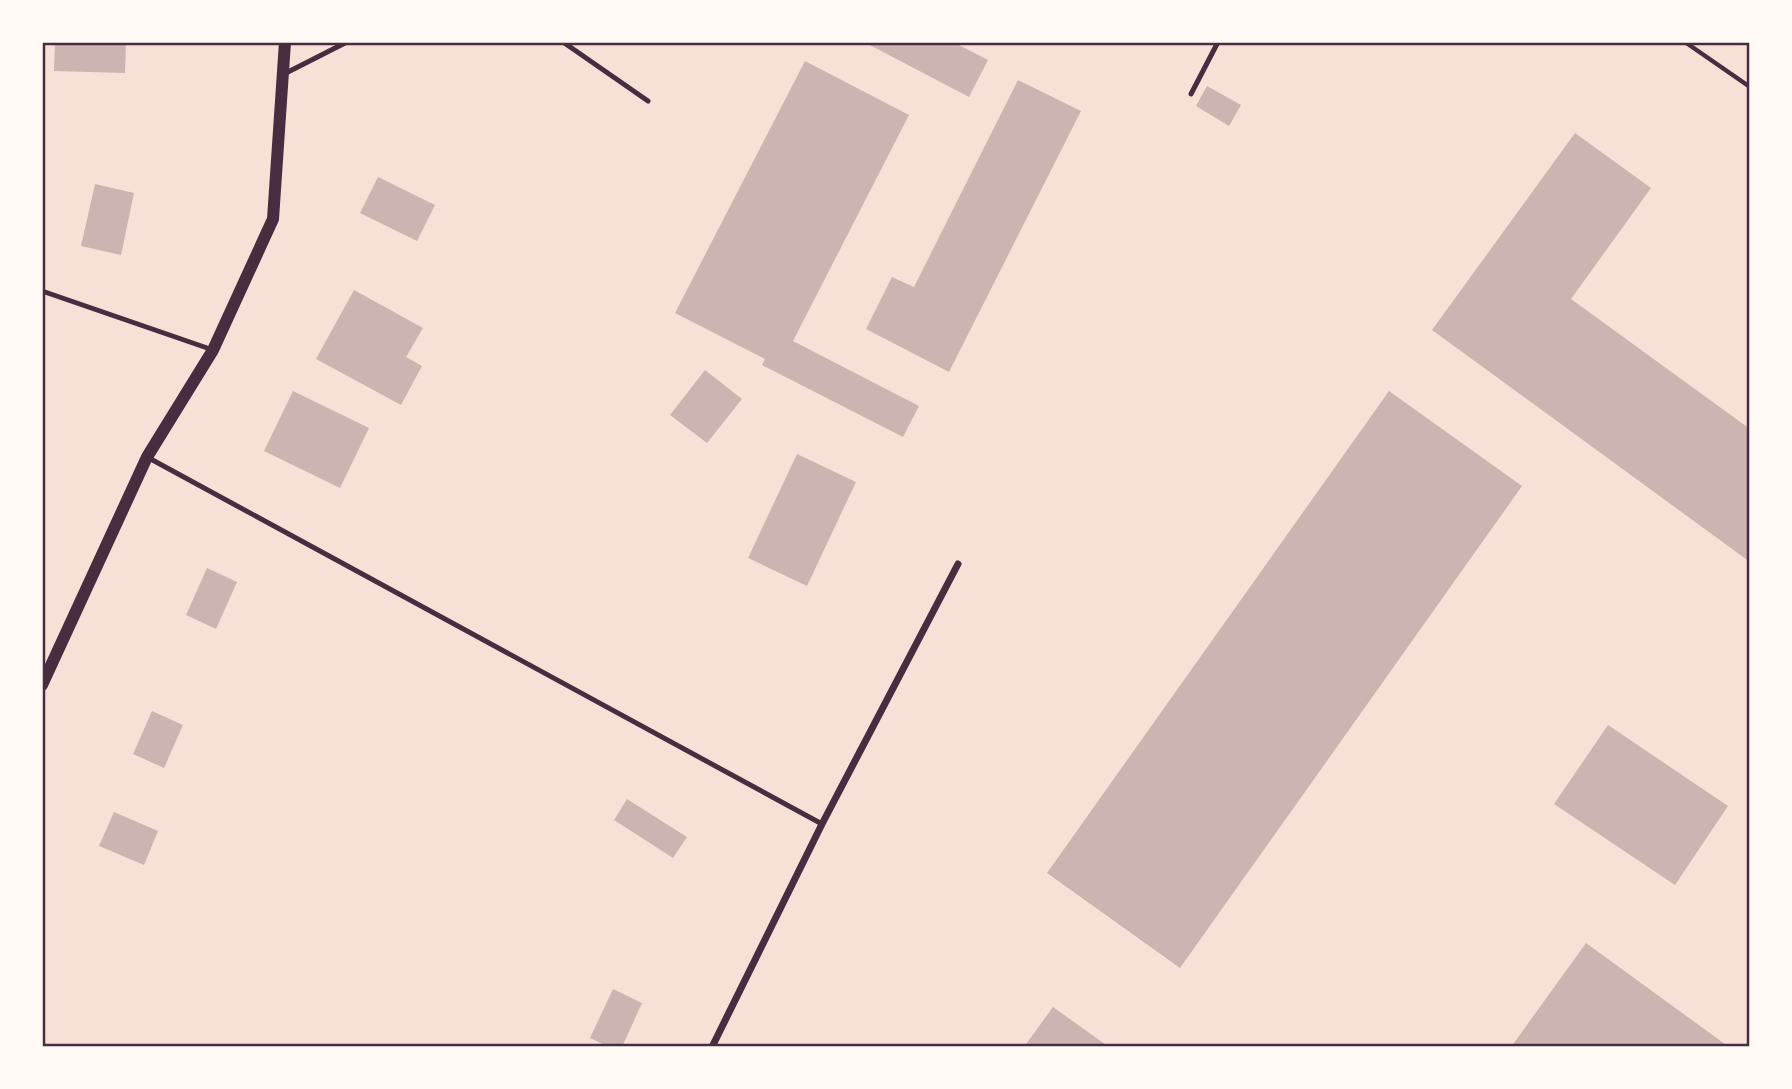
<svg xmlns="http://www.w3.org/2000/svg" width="1792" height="1089" font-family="'Times New Roman',serif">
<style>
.building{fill:#ccb4b1}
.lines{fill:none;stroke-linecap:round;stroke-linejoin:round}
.path{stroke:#4a2c40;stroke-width:4.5}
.service{stroke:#4a2c40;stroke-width:5}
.minor{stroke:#4a2c40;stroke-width:7}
.tertiary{stroke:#4a2c40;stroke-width:12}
.neatline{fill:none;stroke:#4a2c40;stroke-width:2.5}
</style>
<rect width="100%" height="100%" fill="#f7e1d7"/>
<path class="building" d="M 55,42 L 126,42 L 125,73 L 54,71 Z
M 864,42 L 953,42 L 988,60 L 969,97 Z
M 805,61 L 909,115 L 793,341 L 919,406 L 903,437 L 762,365 L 765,359 L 675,313 Z
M 1018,80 L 1081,111 L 949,372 L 866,329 L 892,277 L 914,287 Z
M 1207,86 L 1241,105 L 1229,126 L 1196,106 Z
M 1575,133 L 1651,188 L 1571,299 L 1750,429 L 1750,562 L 1432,330 Z
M 378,177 L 435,205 L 417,241 L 360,213 Z
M 95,184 L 134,193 L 121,255 L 81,246 Z
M 354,290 L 423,328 L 406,357 L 422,366 L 401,405 L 316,359 Z
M 705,370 L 742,399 L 707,443 L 670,415 Z
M 293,391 L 369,428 L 340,488 L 264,451 Z
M 1389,391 L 1522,486 L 1180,968 L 1047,873 Z
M 797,454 L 856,482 L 807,586 L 748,558 Z
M 207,568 L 237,582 L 216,629 L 186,615 Z
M 152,711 L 183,725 L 164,768 L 133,754 Z
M 1608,725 L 1728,806 L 1675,885 L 1554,804 Z
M 627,799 L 687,837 L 673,858 L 614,820 Z
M 114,812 L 158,831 L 144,865 L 99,846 Z
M 1586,943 L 1729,1047 L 1511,1047 Z
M 613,989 L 642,1003 L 622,1047 L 609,1047 L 590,1038 Z
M 1053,1007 L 1109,1047 L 1024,1047 Z"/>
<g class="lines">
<path class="path" d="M 1685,42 L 1750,87"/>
<path class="service" d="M 563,42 L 648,101
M 1588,42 L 1591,42
M 284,74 L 347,42
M 1191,94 L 1218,42
M 42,291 L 213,350
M 147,457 L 822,824"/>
<path class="minor" d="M 712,1047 L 822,824 L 958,564"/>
<path class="tertiary" d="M 42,685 L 147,457 L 213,350 L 273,219 L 285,42"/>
</g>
<rect width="1792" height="1089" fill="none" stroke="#fffaf5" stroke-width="88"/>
<rect x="44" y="44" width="1704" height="1001" class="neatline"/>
</svg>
